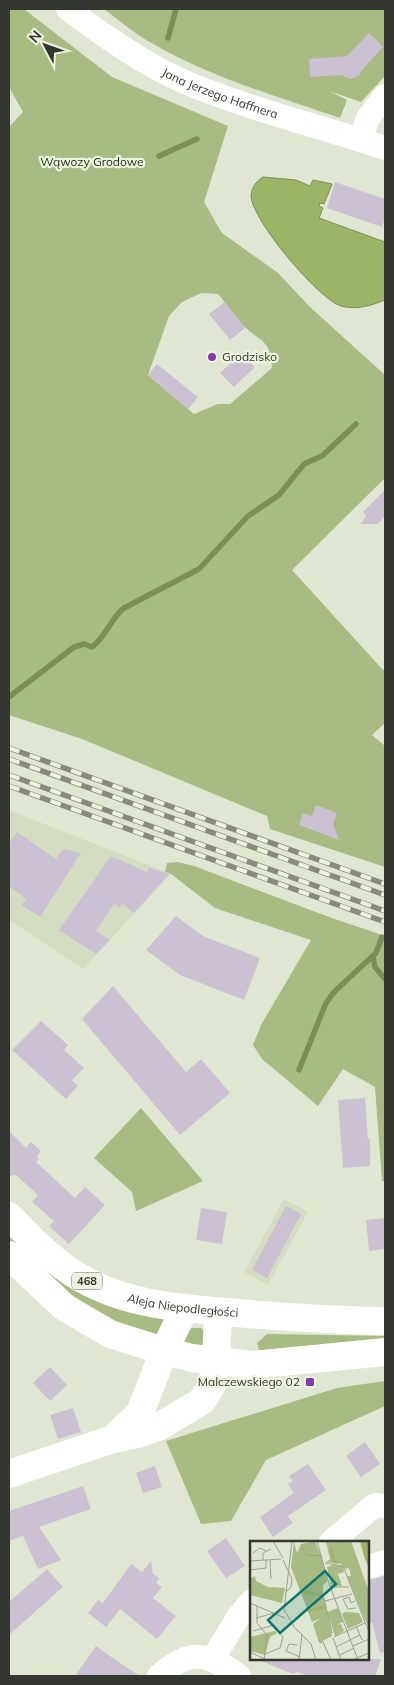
<svg xmlns="http://www.w3.org/2000/svg" width="394" height="1685" font-family="Mulish,sans-serif">
<style>
.built{fill:#d3ddc2}
.green{fill:#a7bb82;fill-rule:evenodd}
.water{fill:#9bb466;stroke:#7c8e56}
.lines{fill:none;stroke-linecap:round;stroke-linejoin:round}
.stream{stroke:#7c8e56;stroke-width:5.5}
.building{fill:#ccc1d2}
.minor{stroke:#fff;stroke-width:24}
.major{stroke:#fff;stroke-width:28}
.rail-casing{stroke:#868b7d;stroke-width:5.5}
.rail{stroke:#ecf4e0;stroke-width:4;stroke-dasharray:11;stroke-linecap:butt}
.poi-dot{fill:#8639aa;stroke:#ecf4e0;stroke-width:2}
.labels{text-anchor:middle;stroke-width:4.5;stroke-linejoin:round;paint-order:stroke}
.shield{fill:#ecf4e0;stroke:#6b7064;stroke-width:1}
.shield-label{font-size:11px;font-weight:bold;fill:#34372f}
.street-label{font-size:12px;fill:#34372f;stroke:#ecf4e0}
.park-label{font-size:12px;fill:#283210;stroke:#ecf4e0}
.poi-label{font-size:12px;fill:#34372f;stroke:#ecf4e0;text-anchor:start}
.inset-river{fill:none;stroke:#9bb466;stroke-width:2.5}
.inset-road{fill:none;stroke:#9ba191;stroke-width:1}
.view{fill:#0f766e;fill-opacity:0.15;stroke:#0f766e;stroke-width:2.5}
.inset-edge{fill:none;stroke:#34372f;stroke-width:2.5}
</style>
<rect width="100%" height="100%" fill="#dfe7d3"/>
<path class="built" d="M 9,810 L 171,874 L 83,969 L 9,920 Z
M 284,1199 L 308,1212 L 268,1285 L 244,1272 Z"/>
<path class="green" d="M 9,9 L 24,9 L 112,77 L 228,126 L 204,202 L 222,233 L 278,273 L 310,307 L 385,375 L 385,478 L 292,570 L 383,670 L 385,668 L 385,723 L 372,735 L 385,746 L 385,867 L 270,829 L 267,816 L 82,739 L 9,715 L 9,127 L 23,112 L 9,87 ZM 201,293 L 218,294 C 228,305 235,319 246,328 C 264,344 270,341 272,368 L 230,404 L 218,404 L 194,414 L 148,375 L 169,316 L 182,302 Z
M 104,9 L 385,9 L 385,76 L 361,102 L 329,91 L 347,100 L 340,118 C 275,96 207,76 148,41 C 132,32 118,19 104,9 Z
M 178,862 L 194,866 L 329,917 L 385,936 L 385,1181 L 382,1181 L 375,1087 L 343,1069 L 318,1106 L 262,1059 L 253,1045 L 261,1025 L 311,940 L 215,908 L 171,874 L 165,872 L 167,863 Z
M 141,1108 L 203,1181 L 136,1211 L 132,1192 L 94,1158 Z
M 9,1231 L 163,1317 L 167,1321 L 155,1336 C 94,1317 53,1287 9,1241 Z
M 192,1328 L 201,1328 L 208,1333 L 201,1350 L 178,1339 L 183,1332 Z
M 267,1334 L 385,1336 L 385,1344 L 260,1353 L 257,1343 Z
M 385,1381 L 385,1406 L 266,1460 L 231,1521 L 201,1524 L 166,1441 L 337,1388 Z"/>
<path class="water" d="M 263,177 L 296,180 L 310,186 L 313,180 L 332,184 L 324,204 L 320,203 L 319,206 L 323,208 L 319,218 L 385,242 L 385,300 C 370,306 357,310 341,306 C 319,300 250,218 251,195 C 252,186 257,181 263,177 Z"/>
<g class="lines">
<path class="stream" d="M 168,38 L 176,9
M 159,156 L 197,139
M 9,697 L 74,647 L 84,644 L 92,647 C 107,636 110,619 124,608 L 199,569 L 248,516 L 279,495 L 304,464 L 322,456 L 356,424
M 373,957 L 375,967 L 385,979
M 299,1070 L 326,1003 L 335,991 L 376,953 L 382,937"/>
</g>
<path class="building" d="M 369,33 L 383,47 L 361,71 L 359,76 L 350,79 L 341,75 L 310,77 L 309,59 L 347,56 Z
M 335,182 L 385,199 L 385,218 L 382,227 L 327,208 Z
M 225,302 L 245,328 L 230,340 L 209,314 Z
M 242,353 L 255,367 L 234,387 L 220,373 Z
M 157,364 L 198,397 L 188,409 L 148,375 Z
M 385,490 L 385,516 L 378,524 L 361,524 L 366,516 L 363,512 Z
M 316,805 L 337,813 L 333,824 L 339,840 L 299,825 L 303,813 L 312,816 Z
M 17,832 L 56,859 L 63,849 L 81,853 L 40,917 L 22,905 L 26,899 L 9,886 L 9,844 Z
M 111,856 L 147,872 L 149,868 L 169,874 L 134,913 L 122,904 L 120,908 L 114,904 L 96,931 L 110,940 L 96,954 L 59,930 Z
M 176,916 L 203,936 L 260,958 L 244,1000 L 180,975 L 146,950 Z
M 113,986 L 186,1072 L 201,1059 L 230,1093 L 180,1135 L 82,1019 Z
M 41,1021 L 68,1045 L 64,1050 L 84,1068 L 72,1080 L 78,1086 L 66,1099 L 12,1050 Z
M 365,1098 L 368,1139 L 370,1139 L 370,1166 L 343,1168 L 338,1100 Z
M 9,1131 L 26,1148 L 31,1142 L 41,1151 L 37,1156 L 39,1159 L 36,1162 L 75,1198 L 85,1187 L 105,1205 L 69,1244 L 49,1226 L 54,1221 L 32,1202 L 38,1195 L 16,1175 L 9,1176 Z
M 286,1206 L 301,1214 L 267,1278 L 252,1270 Z
M 201,1208 L 227,1212 L 222,1244 L 196,1240 Z
M 385,1218 L 385,1249 L 369,1251 L 366,1220 Z
M 50,1367 L 67,1385 L 50,1401 L 33,1383 Z
M 73,1408 L 81,1432 L 58,1439 L 50,1415 Z
M 365,1442 L 380,1464 L 361,1477 L 346,1456 Z
M 308,1464 L 326,1490 L 288,1516 L 293,1523 L 273,1537 L 260,1517 L 294,1493 L 288,1484 L 293,1481 L 289,1476 Z
M 155,1466 L 162,1487 L 143,1493 L 136,1473 Z
M 83,1486 L 91,1509 L 39,1527 L 61,1560 L 38,1569 L 23,1536 L 9,1541 L 9,1511 Z
M 226,1538 L 245,1566 L 226,1578 L 207,1551 Z
M 151,1561 L 153,1574 L 159,1578 L 156,1583 L 162,1587 L 153,1598 L 176,1616 L 157,1639 L 120,1609 L 106,1627 L 88,1613 L 98,1600 L 103,1603 L 131,1564 L 142,1572 Z
M 47,1569 L 63,1587 L 9,1635 L 9,1602 Z
M 385,1576 L 385,1652 L 380,1653 L 372,1622 L 368,1624 L 368,1580 Z
M 96,1646 L 117,1661 L 140,1676 L 75,1676 Z
M 256,1659 L 381,1659 L 375,1676 L 308,1676 L 297,1672 L 293,1674 Z"/>
<g class="lines">
<g class="minor">
<path id="s1" d="M 68,9 C 104,36 145,65 187,83 C 252,110 319,126 385,148"/>
<path d="M 360,140 L 368,118 L 385,96"/>
<path d="M 331,1542 L 375,1505 L 385,1506"/>
<path d="M 368,1567 L 385,1562"/>
<path d="M 212,1660 L 239,1616 L 252,1601"/>
<path d="M 159,1676 C 191,1648 206,1653 239,1676"/>
</g>
<g class="major">
<path id="s2" d="M 9,1216 C 33,1241 59,1268 90,1283 C 133,1305 180,1308 226,1312 C 280,1317 332,1320 385,1321"/>
<path d="M 9,1255 L 64,1307 L 110,1334 L 164,1351 L 192,1358 L 251,1365 L 385,1352"/>
<path d="M 114,1438 L 140,1413 L 164,1351 L 185,1308"/>
<path d="M 9,1474 L 113,1439 L 138,1434 L 160,1426 L 202,1401 L 212,1385 L 216,1361 L 218,1312"/>
</g>
<defs>
<path id="rail" d="M 9,748 L 385,884
M 9,759 L 385,895
M 9,775 L 385,911
M 9,786 L 385,922"/>
</defs>
<use href="#rail" class="rail-casing"/>
<use href="#rail" class="rail"/>
</g>
<g class="poi-dot">
<circle cx="212" cy="357" r="5"/>
<rect x="305" y="1377" width="10" height="10" rx="2.5"/>
</g>
<g class="labels">
<rect class="shield" x="72" y="1272.5" width="30" height="17" rx="4"/>
<g class="shield-label">
<text x="87" y="1285">468</text>
</g>
<g class="street-label">
<text dy="4" stroke="none"><textPath href="#s1" startOffset="175">Jana Jerzego Haffnera</textPath></text>
<text dy="4" stroke="none"><textPath href="#s2" startOffset="202">Aleja Niepodległości</textPath></text>
</g>
<g class="park-label">
<text x="92" y="166">Wąwozy Grodowe</text>
</g>
<g class="poi-label">
<text x="222" y="361">Grodzisko</text>
<text x="300" y="1386" text-anchor="end">Malczewskiego 02</text>
</g>
</g>
<g transform="translate(250 1541)">
<rect width="119" height="119" fill="#dfe7d3"/>
<path d="M 44,0 L 47,12 L 51,3 L 65,0 L 71,15 L 77,41 L 73,44 L 73,53 L 82,95 L 69,102 L 63,83 L 71,77 L 62,81 L 41,26 ZM 76,0 L 101,0 L 118,48 L 119,88 L 97,35 L 101,35 L 99,27 L 95,28 L 92,23 L 76,21 L 80,18 ZM 82,24 L 93,25 L 94,31 L 88,33 L 92,45 L 81,45 L 77,26 ZM 5,35 L 6,40 L 18,46 L 35,47 L 32,62 L 0,54 L 0,38 ZM 88,67 L 93,81 L 86,84 L 91,83 L 94,90 L 85,95 L 77,71 ZM 95,71 L 109,72 L 113,81 L 98,88 L 92,73 ZM 25,90 L 27,92 L 20,96 L 15,114 L 0,110 L 0,96 Z" fill="#a7bb82"/>
<path d="M 110,0 L 119,0 L 119,27 L 114,16 Z" fill="#9bb466"/>
<path class="inset-river" d="M 81,7 L 84,21 L 87,21M 50,50 L 71,54M 58,70 L 74,66"/>
<path class="inset-road" d="M 23,0 L 33,17M 42,0 L 34,69 L 44,85M 67,0 L 78,40 L 108,119M 52,6 L 56,14 L 72,15M 3,12 L 10,7 L 16,10M 13,19 L 13,12 L 21,8M 20,19 L 21,38M 33,19 L 42,38 L 41,46 L 36,51M 0,20 L 31,18M 75,22 L 93,25 L 119,91M 0,29 L 16,27 L 16,19M 81,46 L 99,46M 74,57 L 82,92M 75,60 L 102,53M 105,60 L 101,62 L 99,56 L 93,58 L 98,68 L 106,67M 0,62 L 35,77M 7,65 L 7,82 L 17,94 L 14,119M 6,77 L 24,72M 43,85 L 61,103 L 66,119M 106,85 L 112,99M 3,90 L 24,84 L 33,96 L 30,107 L 15,113M 84,96 L 115,82M 83,97 L 91,119M 70,102 L 73,101 L 81,119M 47,104 L 39,103 L 36,110 L 50,116M 103,105 L 119,98M 86,106 L 110,94M 0,111 L 17,119M 90,114 L 104,107M 49,119 L 52,93M 102,119 L 119,112"/>
<path class="view" d="M 75,30 L 86,43 L 30,92 L 18,79 Z"/>
<rect width="119" height="119" class="inset-edge"/>
</g>
<rect width="394" height="1685" fill="none" stroke="#34372f" stroke-width="20"/>
<g transform="translate(45 45) rotate(311)" stroke="#ecf4e0" stroke-width="4" paint-order="stroke">
<path d="M0-4L9 19L0 12L-9 19Z" fill="#34372f"/>
<text y="-8" font-size="14" font-weight="bold" text-anchor="middle" fill="#34372f">N</text>
</g>
</svg>
